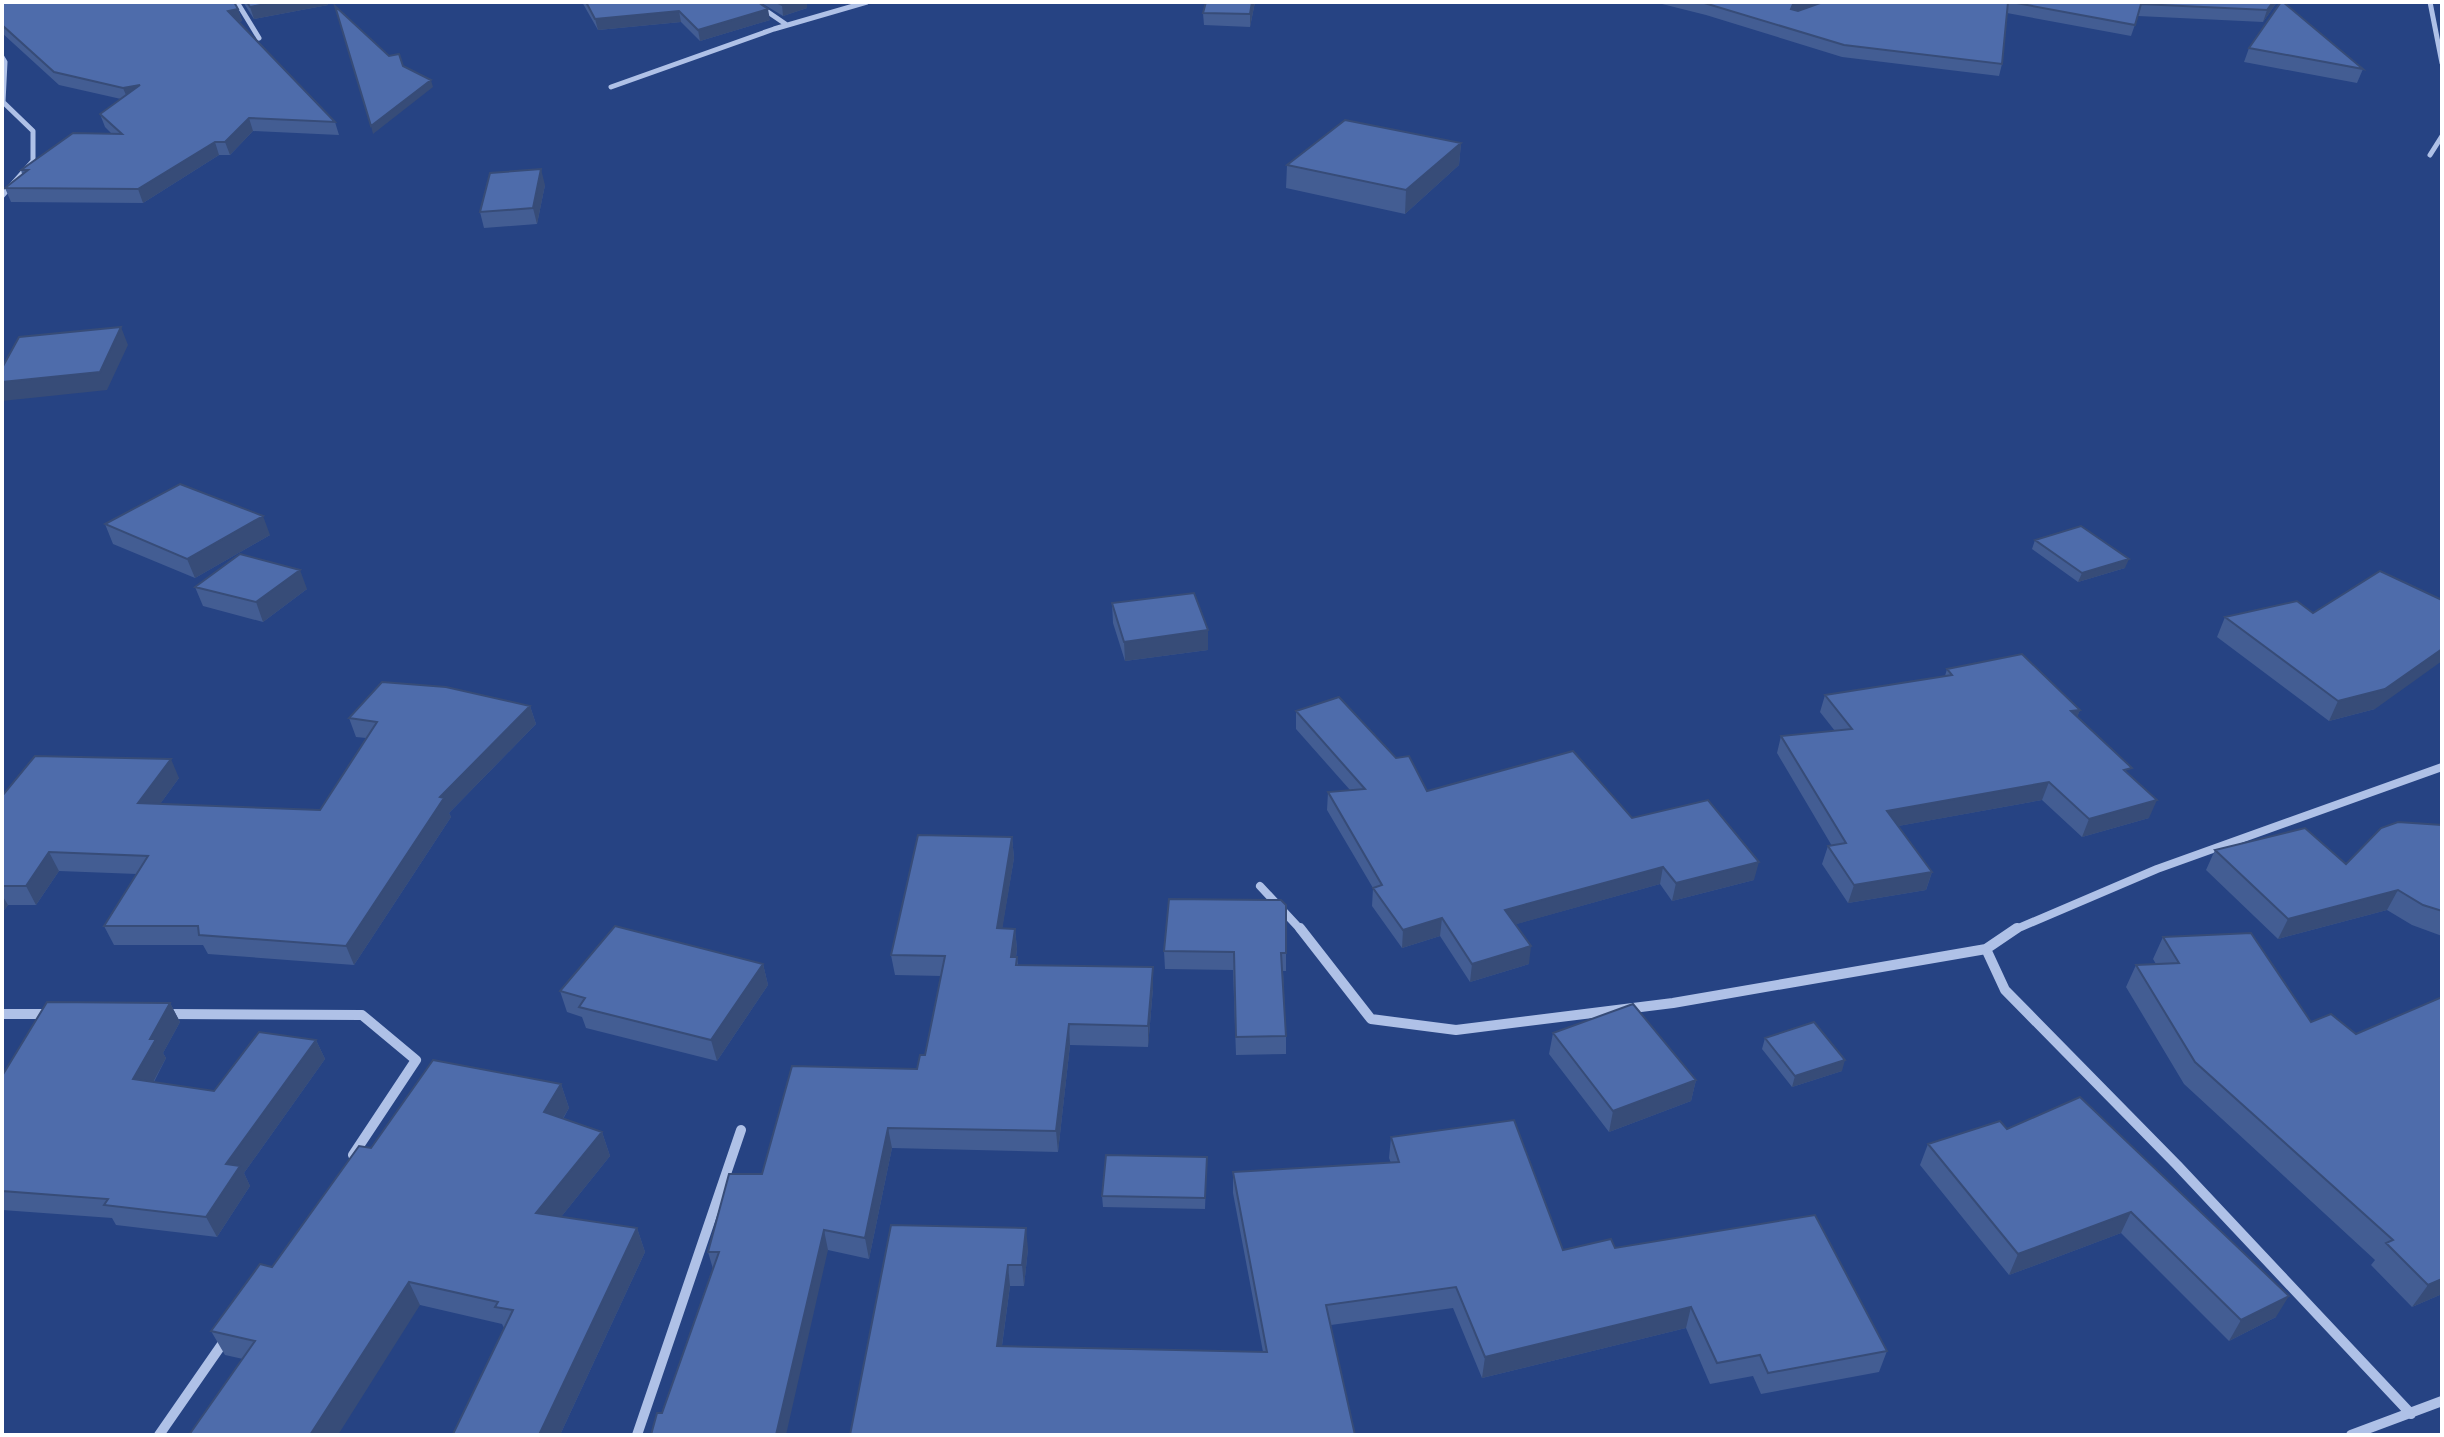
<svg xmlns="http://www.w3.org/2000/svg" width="2444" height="1437" font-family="Roboto,sans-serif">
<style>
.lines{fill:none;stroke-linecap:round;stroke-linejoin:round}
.street-far2{stroke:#afc1e7;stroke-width:5}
.street-far1{stroke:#afc1e7;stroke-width:8}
.street{stroke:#afc1e7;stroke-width:10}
.wall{fill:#435d93}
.shaded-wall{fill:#374c78}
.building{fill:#4e6cab;stroke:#374c78;stroke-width:2}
</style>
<rect width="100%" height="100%" fill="#264383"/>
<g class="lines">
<path class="street-far2" d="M 237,2 L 259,38
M 753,2 L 787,25
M 2430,2 L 2442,63
M 2,57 L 5,62 L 3,102 L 33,131 L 33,161 L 2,196
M 611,87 L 774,29 L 867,2
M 2430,155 L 2442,136"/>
<path class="street-far1" d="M 1260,886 L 1301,930
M 2014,930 L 2157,869 L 2442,767"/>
<path class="street" d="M 1300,928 L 1371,1019 L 1456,1030 L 1673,1003 L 1986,949
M 2017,928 L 1986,949 L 2005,990 L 2177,1165 L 2411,1414
M 2,1014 L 50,1014
M 168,1014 L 362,1015 L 416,1060 L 353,1155
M 159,1435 L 227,1337
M 637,1435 L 741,1130
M 2351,1435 L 2442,1401"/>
</g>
<path class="wall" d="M 2,2 L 238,9 L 242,21 L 238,22 L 335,122 L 339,135 L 253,131 L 230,155 L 219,155 L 143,203 L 11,202 L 5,188 L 22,174 L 21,170 L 112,134 L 105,127 L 100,114 L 121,99 L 59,85 L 2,33 Z
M 243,2 L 327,2 L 328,5 L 254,19 Z
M 582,2 L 758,2 L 770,20 L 700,41 L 681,22 L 598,30 Z
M 760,2 L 807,2 L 807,8 L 783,16 Z
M 1206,2 L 1255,2 L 1250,27 L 1204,25 L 1203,13 Z
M 1654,2 L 1823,2 L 1797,11 L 1798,11 L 1823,2 L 2277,2 L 2263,22 L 2138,16 L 2131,36 L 2007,13 L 2002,64 L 1999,76 L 1842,57 L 1706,15 Z
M 2249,48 L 2363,69 L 2357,83 L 2244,62 Z
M 1461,143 L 1459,165 L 1405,214 L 1286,188 L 1287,165 Z
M 545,185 L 537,224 L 484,228 L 480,212 Z
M 105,524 L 270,535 L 195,578 L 113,544 Z
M 2035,540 L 2125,568 L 2078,582 L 2032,549 Z
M 195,587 L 307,589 L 263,622 L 203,606 Z
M 1112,603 L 1208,630 L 1208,650 L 1125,661 L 1113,623 Z
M 2225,617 L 2375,709 L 2329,721 L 2217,637 Z
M 1947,669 L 2080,710 L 2077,717 L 2130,775 L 2149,818 L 2082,837 L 2042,800 L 1898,826 L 1932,872 L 1926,890 L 1848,903 L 1822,864 L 1828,846 L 1832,846 L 1777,753 L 1781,736 L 1835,731 L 1820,712 L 1825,695 L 1945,676 Z
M 530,706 L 536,724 L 449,813 L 451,817 L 354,965 L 208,954 L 203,945 L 114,945 L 104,926 L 137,874 L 59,871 L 36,905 L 8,905 L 2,913 L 2,796 L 179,778 L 160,804 L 320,810 L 366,738 L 356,737 L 349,718 Z
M 1296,711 L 1427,791 L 1632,818 L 1754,880 L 1672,901 L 1660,884 L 1516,924 L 1529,964 L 1470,982 L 1440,936 L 1402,948 L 1372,906 L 1373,888 L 1327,810 L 1328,792 L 1350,790 L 1296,729 Z
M 2442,825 L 2442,936 L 2412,925 L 2387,910 L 2278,939 L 2206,870 L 2215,850 L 2346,864 Z
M 1012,837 L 1014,858 L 1002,928 L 1015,929 L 1017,949 L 1016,957 L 1017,957 L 1018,965 L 1153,967 L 1153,988 L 1148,1047 L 1070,1045 L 1058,1152 L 892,1148 L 869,1259 L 828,1250 L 662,1413 L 713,1269 L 708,1252 L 762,1174 L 917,1069 L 925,1055 L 941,976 L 895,975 L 891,955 Z
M 2163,937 L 2442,1294 L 2412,1307 L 2371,1265 L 2375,1260 L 2184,1084 L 2126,987 L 2136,965 L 2156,964 L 2153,959 Z
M 1164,951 L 1286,953 L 1286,971 L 1283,971 L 1286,1036 L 1286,1054 L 1236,1055 L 1233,970 L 1165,969 Z
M 763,964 L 768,985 L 717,1061 L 586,1028 L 582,1017 L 567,1012 L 560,991 Z
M 170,1003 L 180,1022 L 163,1053 L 166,1058 L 154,1082 L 214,1091 L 316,1040 L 325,1059 L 244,1173 L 250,1186 L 217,1237 L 116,1225 L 112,1218 L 2,1210 L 2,1076 Z
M 1553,1033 L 1696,1080 L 1691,1101 L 1609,1132 L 1549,1054 Z
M 1765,1038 L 1842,1071 L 1792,1087 L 1762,1049 Z
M 561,1084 L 569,1108 L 563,1119 L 602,1132 L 610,1156 L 561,1217 L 637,1228 L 645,1252 L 560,1435 L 454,1435 L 504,1328 L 502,1324 L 420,1305 L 243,1359 L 225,1355 L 211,1331 L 272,1267 L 371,1148 Z
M 2080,1097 L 2276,1317 L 2229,1341 L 2121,1233 L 2009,1275 L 1920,1165 L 1928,1144 L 2007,1129 Z
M 1391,1137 L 1563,1250 L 1615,1248 L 1887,1351 L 1879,1372 L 1761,1394 L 1753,1376 L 1710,1384 L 1686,1328 L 1482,1378 L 1453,1308 L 1331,1325 L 1355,1435 L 850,1435 L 891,1225 L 1028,1249 L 1024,1286 L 1010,1286 L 1002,1346 L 1263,1352 L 1233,1193 L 1233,1172 L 1391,1163 L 1389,1158 Z
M 1207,1157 L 1205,1209 L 1103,1207 L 1102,1196 Z"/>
<path class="shaded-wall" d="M 275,2 L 327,2 L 328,5 L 254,19 L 250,7 Z
M 792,2 L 807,2 L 807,8 L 783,16 L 782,5 Z
M 1252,2 L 1255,2 L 1250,27 L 1250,14 Z
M 1794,2 L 1823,2 L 1792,13 L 1791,9 Z
M 2273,2 L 2277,2 L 2263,22 L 2267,10 Z
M 238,9 L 242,21 L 232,23 L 228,11 Z
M 768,9 L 770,20 L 700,41 L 698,30 Z
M 679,11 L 681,22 L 598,30 L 595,19 Z
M 431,80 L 433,87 L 373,134 L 371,126 Z
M 140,85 L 128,100 L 123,88 Z
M 249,118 L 253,131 L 230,155 L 225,142 Z
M 215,142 L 219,155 L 143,203 L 138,189 Z
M 1461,143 L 1459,165 L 1405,214 L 1406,190 Z
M 541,169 L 545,185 L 537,224 L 533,208 Z
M 121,327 L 128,345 L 107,390 L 2,401 L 2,382 Z
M 263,516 L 270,535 L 195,578 L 187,559 Z
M 2129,559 L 2125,568 L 2078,582 L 2082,573 Z
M 300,570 L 307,589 L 263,622 L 256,602 Z
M 1208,630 L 1208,650 L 1125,661 L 1124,642 Z
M 2442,649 L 2442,661 L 2375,709 L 2329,721 L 2338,701 Z
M 530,706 L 536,724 L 449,813 L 451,817 L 354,965 L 346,946 L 440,797 Z
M 2080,710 L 2073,727 L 2071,711 Z
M 171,759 L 179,778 L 147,822 L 138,803 Z
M 2049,782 L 2042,800 L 1882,829 L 1887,811 Z
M 2157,800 L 2149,818 L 2082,837 L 2089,819 Z
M 1012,837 L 1014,858 L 999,949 L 997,928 Z
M 49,852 L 59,871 L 36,905 L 26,886 Z
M 1759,862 L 1754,880 L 1672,901 L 1676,883 Z
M 1663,867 L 1660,884 L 1503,928 L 1505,910 Z
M 1932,872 L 1926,890 L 1848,903 L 1854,885 Z
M 2398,890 L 2387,910 L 2278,939 L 2288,919 Z
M 2,895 L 8,905 L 2,913 Z
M 1442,918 L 1440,936 L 1402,948 L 1403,930 Z
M 1015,929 L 1017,949 L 1013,977 L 1011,957 Z
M 1531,946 L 1529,964 L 1470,982 L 1472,964 Z
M 763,964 L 768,985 L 717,1061 L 711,1040 Z
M 1153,967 L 1153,988 L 1148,1047 L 1148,1026 Z
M 170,1003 L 180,1022 L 163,1053 L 166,1058 L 144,1099 L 133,1079 L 150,1039 Z
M 1069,1024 L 1070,1045 L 1058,1152 L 1056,1131 Z
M 316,1040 L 325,1059 L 244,1173 L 250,1186 L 217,1237 L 206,1217 L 226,1164 Z
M 1845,1060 L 1842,1071 L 1792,1087 L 1795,1076 Z
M 1696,1080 L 1691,1101 L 1609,1132 L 1613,1111 Z
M 561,1084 L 569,1108 L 552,1136 L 544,1112 Z
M 888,1128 L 892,1148 L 869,1259 L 865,1238 Z
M 602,1132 L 610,1156 L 545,1237 L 536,1213 Z
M 2131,1212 L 2121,1233 L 2009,1275 L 2018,1254 Z
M 637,1228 L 645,1252 L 560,1435 L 539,1435 Z
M 1026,1228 L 1028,1249 L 1024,1286 L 1022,1265 Z
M 824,1230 L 828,1250 L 786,1435 L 776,1435 Z
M 1008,1265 L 1010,1286 L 999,1367 L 997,1346 Z
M 2442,1279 L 2442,1294 L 2412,1307 L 2428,1285 Z
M 409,1282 L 420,1305 L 338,1435 L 310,1435 Z
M 2289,1296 L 2276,1317 L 2229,1341 L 2241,1320 Z
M 1691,1307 L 1686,1328 L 1482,1378 L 1485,1357 Z"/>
<path class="building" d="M 2,2 L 234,2 L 238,9 L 228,11 L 335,122 L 249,118 L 225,142 L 215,142 L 138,189 L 5,188 L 28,170 L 21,170 L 73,133 L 122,134 L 100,114 L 140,85 L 123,88 L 54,72 L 2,25 Z
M 247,2 L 275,2 L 250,7 Z
M 586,2 L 758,2 L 768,9 L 698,30 L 679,11 L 595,19 Z
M 776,2 L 792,2 L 782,5 Z
M 1206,2 L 1252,2 L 1250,14 L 1203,13 Z
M 1701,2 L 1794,2 L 1791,9 L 1798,11 L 1823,2 L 2008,2 L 2002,64 L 1844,45 Z
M 2011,2 L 2273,2 L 2267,10 L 2141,4 L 2135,25 Z
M 2281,2 L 2283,2 L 2363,69 L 2249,48 Z
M 335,6 L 389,56 L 399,54 L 403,66 L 431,80 L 371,126 Z
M 1345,120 L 1461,143 L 1406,190 L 1287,165 Z
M 541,169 L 533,208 L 480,212 L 490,173 Z
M 121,327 L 100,372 L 2,382 L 2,368 L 19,337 Z
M 180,484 L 263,516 L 187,559 L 105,524 Z
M 2081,526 L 2129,559 L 2082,573 L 2035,540 Z
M 240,554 L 300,570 L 256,602 L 195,587 Z
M 2380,571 L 2442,600 L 2442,649 L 2385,689 L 2338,701 L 2225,617 L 2297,601 L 2313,613 Z
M 1194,593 L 1208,630 L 1124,642 L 1112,603 Z
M 2022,654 L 2080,710 L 2071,711 L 2132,768 L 2124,770 L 2157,800 L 2089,819 L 2049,782 L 1887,811 L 1932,872 L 1854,885 L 1828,846 L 1846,843 L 1781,736 L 1852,729 L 1825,695 L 1952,675 L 1947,669 Z
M 382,682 L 446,687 L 530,706 L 440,797 L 444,798 L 346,946 L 199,935 L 198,926 L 104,926 L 148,856 L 49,852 L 26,886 L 2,886 L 2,796 L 35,756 L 171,759 L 138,803 L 320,810 L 377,722 L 349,718 Z
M 1339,697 L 1396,758 L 1409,756 L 1427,791 L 1573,751 L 1632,818 L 1708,800 L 1759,862 L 1676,883 L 1663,867 L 1505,910 L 1531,946 L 1472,964 L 1442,918 L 1403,930 L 1373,888 L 1382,885 L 1328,792 L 1365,789 L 1296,711 Z
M 2398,822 L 2442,825 L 2442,911 L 2423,905 L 2398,890 L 2288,919 L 2215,850 L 2305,828 L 2346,864 L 2381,828 Z
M 918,835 L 1012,837 L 997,928 L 1015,929 L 1011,957 L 1017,957 L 1016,965 L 1153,967 L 1148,1026 L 1069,1024 L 1056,1131 L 888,1128 L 865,1238 L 824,1230 L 776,1435 L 651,1435 L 657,1413 L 662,1413 L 719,1252 L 708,1252 L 729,1174 L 762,1174 L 792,1066 L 917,1069 L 920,1055 L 925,1055 L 945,956 L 891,955 Z
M 1169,899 L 1281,900 L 1286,905 L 1286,953 L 1281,953 L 1286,1036 L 1236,1037 L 1234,952 L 1164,951 Z
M 615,926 L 763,964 L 711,1040 L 579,1007 L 585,998 L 560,991 Z
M 2251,933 L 2311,1022 L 2331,1014 L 2356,1034 L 2442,997 L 2442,1279 L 2428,1285 L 2386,1243 L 2393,1240 L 2195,1062 L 2136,965 L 2179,963 L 2163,937 Z
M 47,1002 L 170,1003 L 150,1039 L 156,1039 L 133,1079 L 214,1091 L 259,1032 L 316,1040 L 226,1164 L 240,1166 L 206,1217 L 104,1205 L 108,1199 L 2,1191 L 2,1076 Z
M 1633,1004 L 1696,1080 L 1613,1111 L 1553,1033 Z
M 1814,1022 L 1845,1060 L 1795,1076 L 1765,1038 Z
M 433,1060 L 561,1084 L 544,1112 L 602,1132 L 536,1213 L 637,1228 L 539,1435 L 453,1434 L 513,1310 L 495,1307 L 498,1302 L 409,1282 L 310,1435 L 189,1435 L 255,1341 L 211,1331 L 260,1264 L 272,1267 L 359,1146 L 371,1148 Z
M 2080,1097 L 2289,1296 L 2241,1320 L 2131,1212 L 2018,1254 L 1928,1144 L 2000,1121 L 2007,1129 Z
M 1514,1120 L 1563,1250 L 1611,1239 L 1615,1248 L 1815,1215 L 1887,1351 L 1768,1373 L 1760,1355 L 1717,1363 L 1691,1307 L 1485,1357 L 1456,1287 L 1326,1305 L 1355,1435 L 850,1435 L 891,1225 L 1026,1228 L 1022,1265 L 1008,1265 L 997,1346 L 1267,1352 L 1233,1172 L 1399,1162 L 1391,1137 Z
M 1106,1155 L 1207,1157 L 1205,1198 L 1102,1196 Z"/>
<rect width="2444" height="1437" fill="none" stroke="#ffffff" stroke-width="8"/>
</svg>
